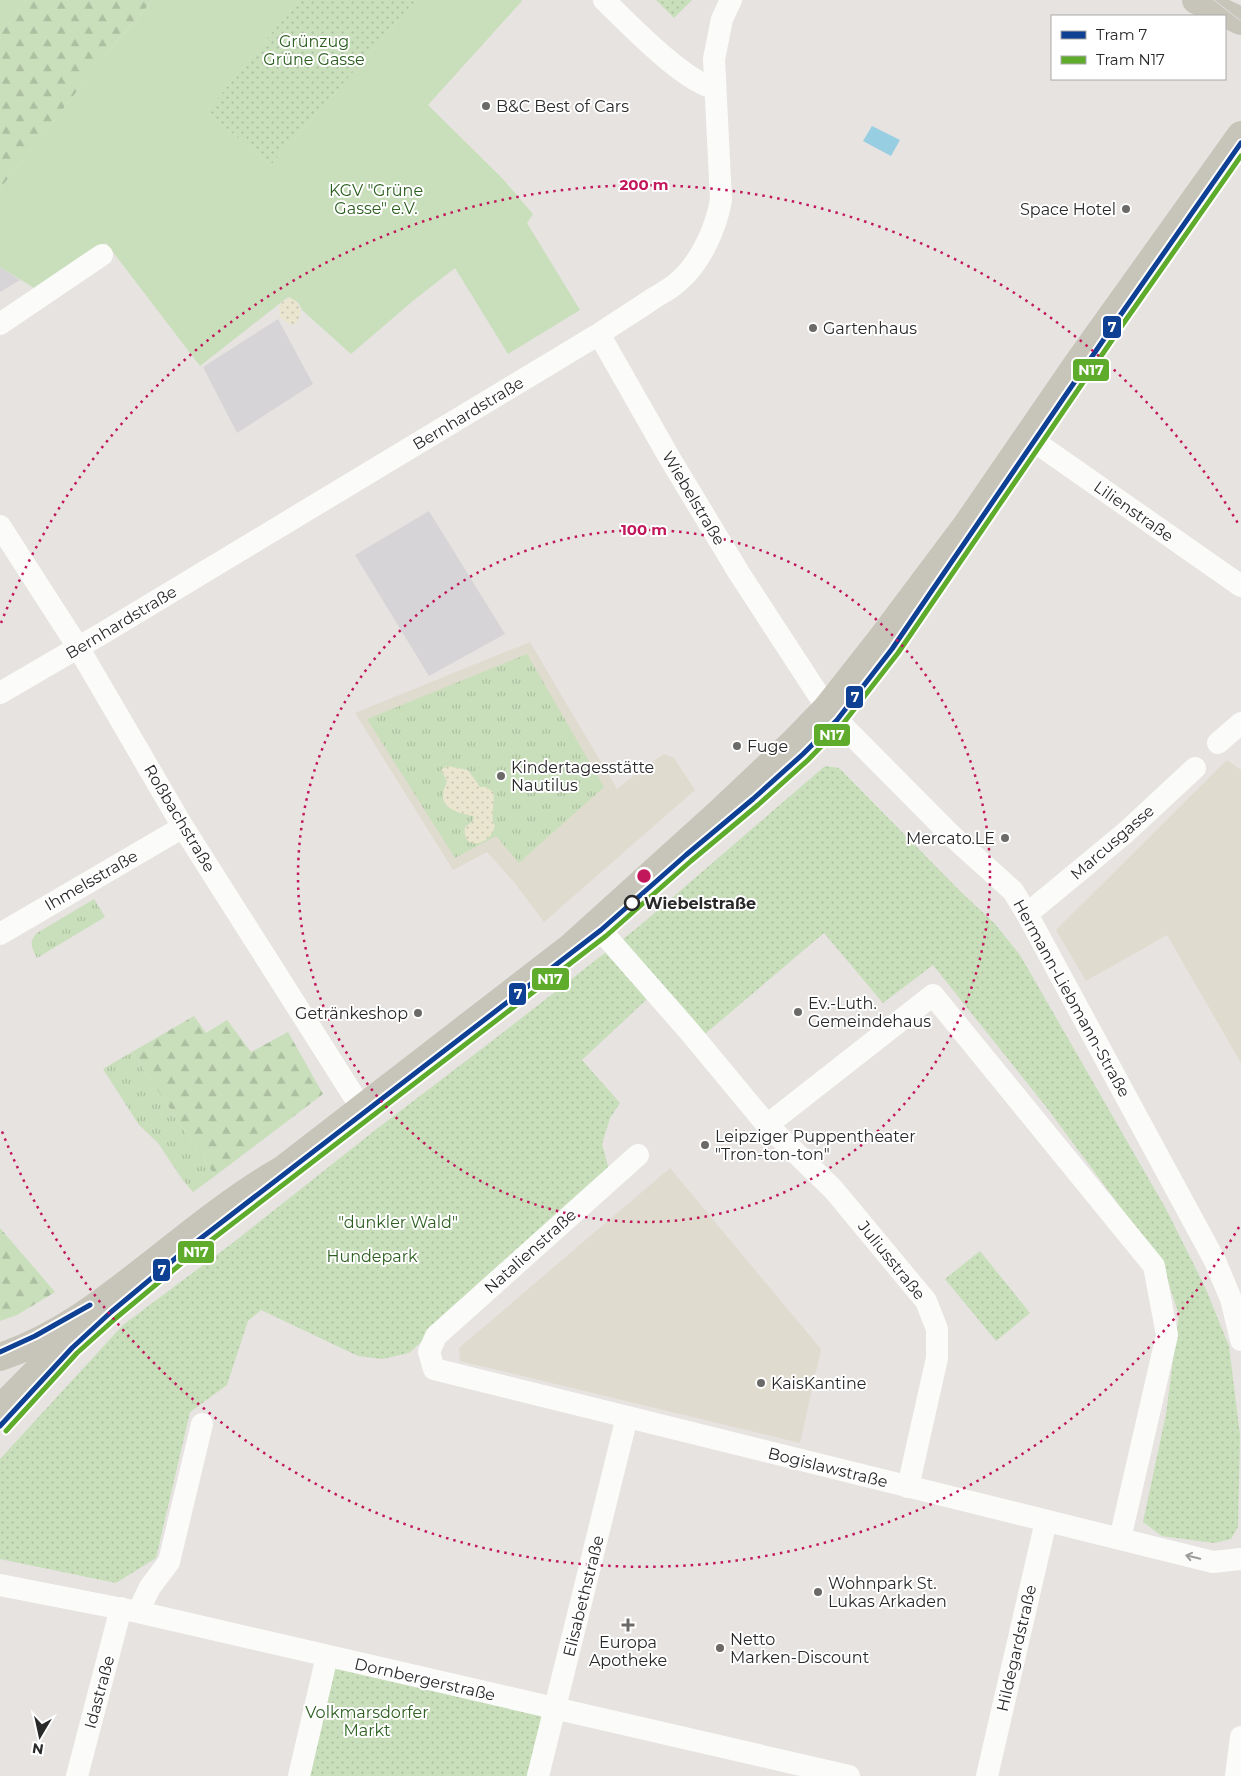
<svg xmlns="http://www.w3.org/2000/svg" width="1241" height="1776" font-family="Montserrat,sans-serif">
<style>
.industrial{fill:#d7d4d7}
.education{fill:#e0dbcf}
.grass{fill:url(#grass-tufts)}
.forest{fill:url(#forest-firs)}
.sand{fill:url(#sand-dots)}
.park{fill:url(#park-dots)}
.garden{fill:#c9dfbb}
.water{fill:#98cee2}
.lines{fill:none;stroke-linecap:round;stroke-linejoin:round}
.minor{stroke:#fbfbfa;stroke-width:22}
.major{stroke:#c7c4b9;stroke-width:28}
.tram{stroke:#ddddde;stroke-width:1}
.tram-1-casing{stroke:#fff;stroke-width:9}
.tram-2-casing{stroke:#fff;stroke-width:9}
.tram-1{stroke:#0e4094;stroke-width:5}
.tram-2{stroke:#5fac2c;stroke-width:5}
.oneway{stroke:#9c9c9c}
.ring{fill:none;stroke:#c2185b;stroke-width:2.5;stroke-dasharray:2.5 5}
.poi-dot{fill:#6b6a69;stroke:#fff;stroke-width:2}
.stop-dot{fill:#fff;stroke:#292929;stroke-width:2.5}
.labels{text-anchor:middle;stroke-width:4;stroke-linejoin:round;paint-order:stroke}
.park-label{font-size:16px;fill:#2c5f20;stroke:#fff}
.poi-label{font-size:16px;fill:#292929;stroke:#fff;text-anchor:start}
.street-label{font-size:16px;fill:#292929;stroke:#fff}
.stop-label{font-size:16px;font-weight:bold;fill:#292929;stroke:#fff;text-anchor:start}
.centre{fill:#c2185b;stroke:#fff;stroke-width:2.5}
.ring-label{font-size:15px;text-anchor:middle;font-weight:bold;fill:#c2185b;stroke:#fff;stroke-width:4;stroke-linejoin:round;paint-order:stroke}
.line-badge{stroke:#fff;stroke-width:2}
.badge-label{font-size:14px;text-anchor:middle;font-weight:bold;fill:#fff}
</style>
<defs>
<pattern id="grass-tufts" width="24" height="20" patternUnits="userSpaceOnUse" patternTransform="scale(1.25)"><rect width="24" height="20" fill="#c9dfbb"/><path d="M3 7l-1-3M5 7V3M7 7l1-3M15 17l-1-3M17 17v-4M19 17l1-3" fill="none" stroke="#adbfa1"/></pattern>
<pattern id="forest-firs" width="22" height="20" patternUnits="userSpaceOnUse" patternTransform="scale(1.25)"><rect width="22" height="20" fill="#c9dfbb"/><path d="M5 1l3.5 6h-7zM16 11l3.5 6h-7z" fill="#adbfa1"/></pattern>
<pattern id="sand-dots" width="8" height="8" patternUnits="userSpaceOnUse" patternTransform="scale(1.25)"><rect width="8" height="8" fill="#eae5cf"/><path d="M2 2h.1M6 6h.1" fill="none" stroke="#c9c4b2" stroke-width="1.8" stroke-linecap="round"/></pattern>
<pattern id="park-dots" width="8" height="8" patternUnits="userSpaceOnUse" patternTransform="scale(1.25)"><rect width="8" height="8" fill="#c9dfbb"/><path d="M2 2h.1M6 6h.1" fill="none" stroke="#adbfa1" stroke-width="1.8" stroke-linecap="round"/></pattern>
</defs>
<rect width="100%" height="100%" fill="#e6e3e0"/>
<path class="industrial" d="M 0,267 L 20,280 L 0,292 Z
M 278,319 L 313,384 L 237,433 L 203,367 Z
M 429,511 L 505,634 L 429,676 L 355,555 Z"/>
<path class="education" d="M 530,642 L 617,789 L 646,766 L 664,754 L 674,758 L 695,790 L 544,922 L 514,882 L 487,852 L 453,870 L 355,713 Z
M 1227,760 L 1241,770 L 1241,1063 L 1167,935 L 1086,981 L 1056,930 Z
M 670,1168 L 821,1349 L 800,1443 L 460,1361 L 459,1348 Z"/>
<path class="grass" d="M 527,654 L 604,787 L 519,863 L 496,836 L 455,858 L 367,719 Z
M 94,899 L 105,917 L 37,958 C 32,948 28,942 37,933 Z
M 132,1052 L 215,1176 L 193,1192 L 182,1179 L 158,1143 L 139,1125 L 103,1069 Z"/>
<path class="forest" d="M 27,0 L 153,0 L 116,42 L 0,189 L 0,34 Z
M 194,1016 L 206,1033 L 227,1020 L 251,1052 L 288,1032 L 323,1094 L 215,1176 L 132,1052 Z
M 0,1228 L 55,1292 L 17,1315 L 0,1321 Z"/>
<path class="sand" d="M 288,298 L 294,299 C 302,308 303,314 295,324 L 290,325 L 280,317 L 279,310 L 280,304 Z
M 447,766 L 468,770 L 480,787 L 486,787 L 493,792 C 496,804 489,816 495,826 C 490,847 461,851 465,827 L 473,821 L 474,816 C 462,814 441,810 443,793 C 443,790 446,785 447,781 L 441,770 Z"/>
<path class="park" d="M 299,0 L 417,0 L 271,165 L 206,112 Z
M 656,0 L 692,0 L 674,18 Z
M 825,766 L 839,768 L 961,892 L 995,924 L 1020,955 L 1166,1209 L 1205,1287 L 1229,1346 L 1240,1435 L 1238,1527 L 1231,1539 L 1214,1543 L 1162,1536 L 1143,1522 L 1166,1414 L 1179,1315 L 1162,1263 L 1047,1108 L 933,965 L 883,1003 L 824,933 L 705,1034 L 662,985 L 582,1060 L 620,1103 L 610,1118 L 602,1144 L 609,1170 L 409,1353 L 382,1359 L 358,1356 L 261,1310 L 248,1321 L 227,1385 L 190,1412 L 156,1558 L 116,1583 L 0,1559 L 0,1459 L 123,1325 L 230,1245 L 378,1128 L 492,1041 L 637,928 Z
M 980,1251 L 1030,1313 L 996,1341 L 945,1279 Z
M 327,1656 L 555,1709 L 538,1776 L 299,1776 Z"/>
<path class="garden" d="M 0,0 L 27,0 L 0,34 Z
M 153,0 L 299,0 L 206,112 L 271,165 L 417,0 L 521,0 L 522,1 L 428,105 L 502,178 L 533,214 L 527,223 L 580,310 L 508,354 L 455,268 L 414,300 L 351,354 L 302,310 C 300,303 295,299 288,297 L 200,366 L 106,243 L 39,291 L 0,267 L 0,189 L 112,47 Z"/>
<path class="water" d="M 872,126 L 900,140 L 891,156 L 863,141 Z"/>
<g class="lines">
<path class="minor" d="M 604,0 C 628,23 685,83 715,88
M 0,324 L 102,255
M 599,334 L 669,457 L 739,573 L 827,708 L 837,720 L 951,835 L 1013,891 L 1027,914 L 1215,1261 L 1231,1299 L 1241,1340
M 1028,437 L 1241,586
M 0,526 L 78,647 L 183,827 L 362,1109
M 0,693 L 103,633 L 599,334 C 617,322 636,310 654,298 C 662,293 672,288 679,281 C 701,262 716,228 721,200 L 714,59 L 722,19 L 731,0
M 1218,743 L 1241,723
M 1027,914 L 1125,833 L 1195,768
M 596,925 L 689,1031 L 767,1125 L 833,1189 L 926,1301 L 937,1329 L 937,1358 L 908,1487
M 0,934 L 183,827
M 767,1125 L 933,995 L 1154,1266 L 1167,1335 L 1120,1539
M 638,1155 L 436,1336 L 429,1352 L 434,1369 L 1213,1562 L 1241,1559
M 0,1585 L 138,1612 L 849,1776
M 138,1612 L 150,1587 L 169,1562 L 202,1424
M 77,1776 L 121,1608
M 299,1776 L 327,1656
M 538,1776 L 627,1417
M 987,1776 L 1046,1521
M 1236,1776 L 1241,1737"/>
<path class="major" d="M 1196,0 L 1241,21
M 0,1357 C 57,1338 102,1303 149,1266 C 191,1233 235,1197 282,1170 L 572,946 L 718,814 L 793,743 L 827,708 L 882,638 L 966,526 L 1078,363 L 1241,135
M 0,1409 L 78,1330"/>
<path class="tram" d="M 1214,0 L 1241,21"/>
<defs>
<path id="tram-1" d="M 0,1352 L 35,1336 L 90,1305
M 0,1426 L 72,1348 L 111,1312 L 183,1252 L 601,930 L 686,855 L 753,799 L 803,754 L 837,720 L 892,649 L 1117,320 L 1241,143"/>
<path id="tram-2" d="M 6,1431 L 77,1353 L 116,1318 L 188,1258 L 606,936 L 691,861 L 758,805 L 808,760 L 842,725 L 898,653 L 1123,324 L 1241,156"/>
</defs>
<use href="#tram-1" class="tram-1-casing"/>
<use href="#tram-2" class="tram-2-casing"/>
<use href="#tram-1" class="tram-1"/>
<use href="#tram-2" class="tram-2"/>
</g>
<defs><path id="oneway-shaft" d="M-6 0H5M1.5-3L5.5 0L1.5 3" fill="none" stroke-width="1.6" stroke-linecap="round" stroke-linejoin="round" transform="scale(1.25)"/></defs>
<use class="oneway" href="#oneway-shaft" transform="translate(1193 1557) rotate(-166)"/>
<g class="ring">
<circle cx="644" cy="876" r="346"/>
<path d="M1239 1227A691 691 0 0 1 1 1129M1 623A691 691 0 0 1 1239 525"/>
</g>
<g class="poi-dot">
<circle cx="486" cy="106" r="5"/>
<circle cx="1126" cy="209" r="5"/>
<circle cx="813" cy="328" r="5"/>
<circle cx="737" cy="746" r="5"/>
<circle cx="501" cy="776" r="5"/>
<circle cx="1005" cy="838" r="5"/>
<circle cx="798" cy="1012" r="5"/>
<circle cx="418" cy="1013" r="5"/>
<circle cx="705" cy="1145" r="5"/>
<circle cx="761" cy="1383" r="5"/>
<circle cx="818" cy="1592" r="5"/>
<path d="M625.5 1617.5h5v5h5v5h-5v5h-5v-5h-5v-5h5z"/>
<circle cx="720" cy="1648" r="5"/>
</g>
<circle class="stop-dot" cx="632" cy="903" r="7"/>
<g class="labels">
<g class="park-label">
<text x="314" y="47">Grünzug<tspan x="314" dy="18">Grüne Gasse</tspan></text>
<text x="376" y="196">KGV "Grüne<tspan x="376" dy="18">Gasse" e.V.</tspan></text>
<text x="398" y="1228">"dunkler Wald"</text>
<text x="372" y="1262">Hundepark</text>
<text x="367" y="1718">Volkmarsdorfer<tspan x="367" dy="18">Markt</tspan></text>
</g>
<g class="poi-label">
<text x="496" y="112">B&amp;C Best of Cars</text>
<text x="1116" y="215" text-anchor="end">Space Hotel</text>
<text x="823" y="334">Gartenhaus</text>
<text x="747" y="752">Fuge</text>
<text x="511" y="773">Kindertagesstätte<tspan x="511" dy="18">Nautilus</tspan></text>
<text x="995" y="844" text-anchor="end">Mercato.LE</text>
<text x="808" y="1009">Ev.-Luth.<tspan x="808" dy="18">Gemeindehaus</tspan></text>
<text x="408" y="1019" text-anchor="end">Getränkeshop</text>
<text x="715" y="1142">Leipziger Puppentheater<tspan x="715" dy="18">"Tron-ton-ton"</tspan></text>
<text x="771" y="1389">KaisKantine</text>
<text x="828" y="1589">Wohnpark St.<tspan x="828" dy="18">Lukas Arkaden</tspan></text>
<text x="730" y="1645">Netto<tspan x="730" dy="18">Marken-Discount</tspan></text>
<text x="628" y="1648" text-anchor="middle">Europa<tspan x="628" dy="18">Apotheke</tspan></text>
</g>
<g class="street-label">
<text transform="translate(468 413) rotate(-31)" y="6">Bernhardstraße</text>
<text transform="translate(694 498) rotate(59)" y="6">Wiebelstraße</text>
<text transform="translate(1134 511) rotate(35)" y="6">Lilienstraße</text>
<text transform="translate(121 622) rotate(-31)" y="6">Bernhardstraße</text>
<text transform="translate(180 818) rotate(59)" y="6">Roßbachstraße</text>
<text transform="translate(1112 842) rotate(-41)" y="6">Marcusgasse</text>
<text transform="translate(91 880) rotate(-30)" y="6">Ihmelsstraße</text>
<text transform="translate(1072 998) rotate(61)" y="6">Hermann-Liebmann-Straße</text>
<text transform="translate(530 1251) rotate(-42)" y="6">Natalienstraße</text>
<text transform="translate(892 1260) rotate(51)" y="6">Juliusstraße</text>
<text transform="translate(828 1467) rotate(14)" y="6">Bogislawstraße</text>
<text transform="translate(583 1596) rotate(-76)" y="6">Elisabethstraße</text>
<text transform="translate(1016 1648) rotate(-77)" y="6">Hildegardstraße</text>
<text transform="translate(425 1679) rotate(13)" y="6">Dornbergerstraße</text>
<text transform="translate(99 1692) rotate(-75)" y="6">Idastraße</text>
</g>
<g class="stop-label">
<text x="644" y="909">Wiebelstraße</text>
</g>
</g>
<circle cx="644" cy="876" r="8" class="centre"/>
<g class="ring-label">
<text x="644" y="190">200 m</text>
<text x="644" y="535">100 m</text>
</g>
<g class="line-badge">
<rect x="1102" y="315" width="20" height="24" rx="5" fill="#0e4094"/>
<rect x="1072" y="358" width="38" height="24" rx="5" fill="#5fac2c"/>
<rect x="845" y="685" width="19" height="24" rx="5" fill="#0e4094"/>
<rect x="813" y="723" width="38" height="24" rx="5" fill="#5fac2c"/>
<rect x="531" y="967" width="39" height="24" rx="5" fill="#5fac2c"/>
<rect x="508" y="982" width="19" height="24" rx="5" fill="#0e4094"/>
<rect x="177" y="1240" width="38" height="24" rx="5" fill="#5fac2c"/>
<rect x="152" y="1258" width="19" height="24" rx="5" fill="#0e4094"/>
</g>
<g class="badge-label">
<text x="1112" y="332">7</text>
<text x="1091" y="375">N17</text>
<text x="855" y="702">7</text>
<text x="832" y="740">N17</text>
<text x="550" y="984">N17</text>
<text x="518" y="999">7</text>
<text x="196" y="1257">N17</text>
<text x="162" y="1275">7</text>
</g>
<rect x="1051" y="15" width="175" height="65" fill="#ffffff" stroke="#a9a9a9"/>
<rect x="1061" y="31" width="25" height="8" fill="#0e4094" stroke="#a9a9a9"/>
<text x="1096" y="40" font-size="15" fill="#292929">Tram 7</text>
<rect x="1061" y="56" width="25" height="8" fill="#5fac2c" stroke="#a9a9a9"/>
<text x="1096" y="65" font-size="15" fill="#292929">Tram N17</text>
<g transform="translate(40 1736) rotate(189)" stroke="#ffffff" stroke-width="4" paint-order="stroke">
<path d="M0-4L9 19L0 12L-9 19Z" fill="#292929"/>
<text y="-8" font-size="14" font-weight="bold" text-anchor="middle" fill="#292929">N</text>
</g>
</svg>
